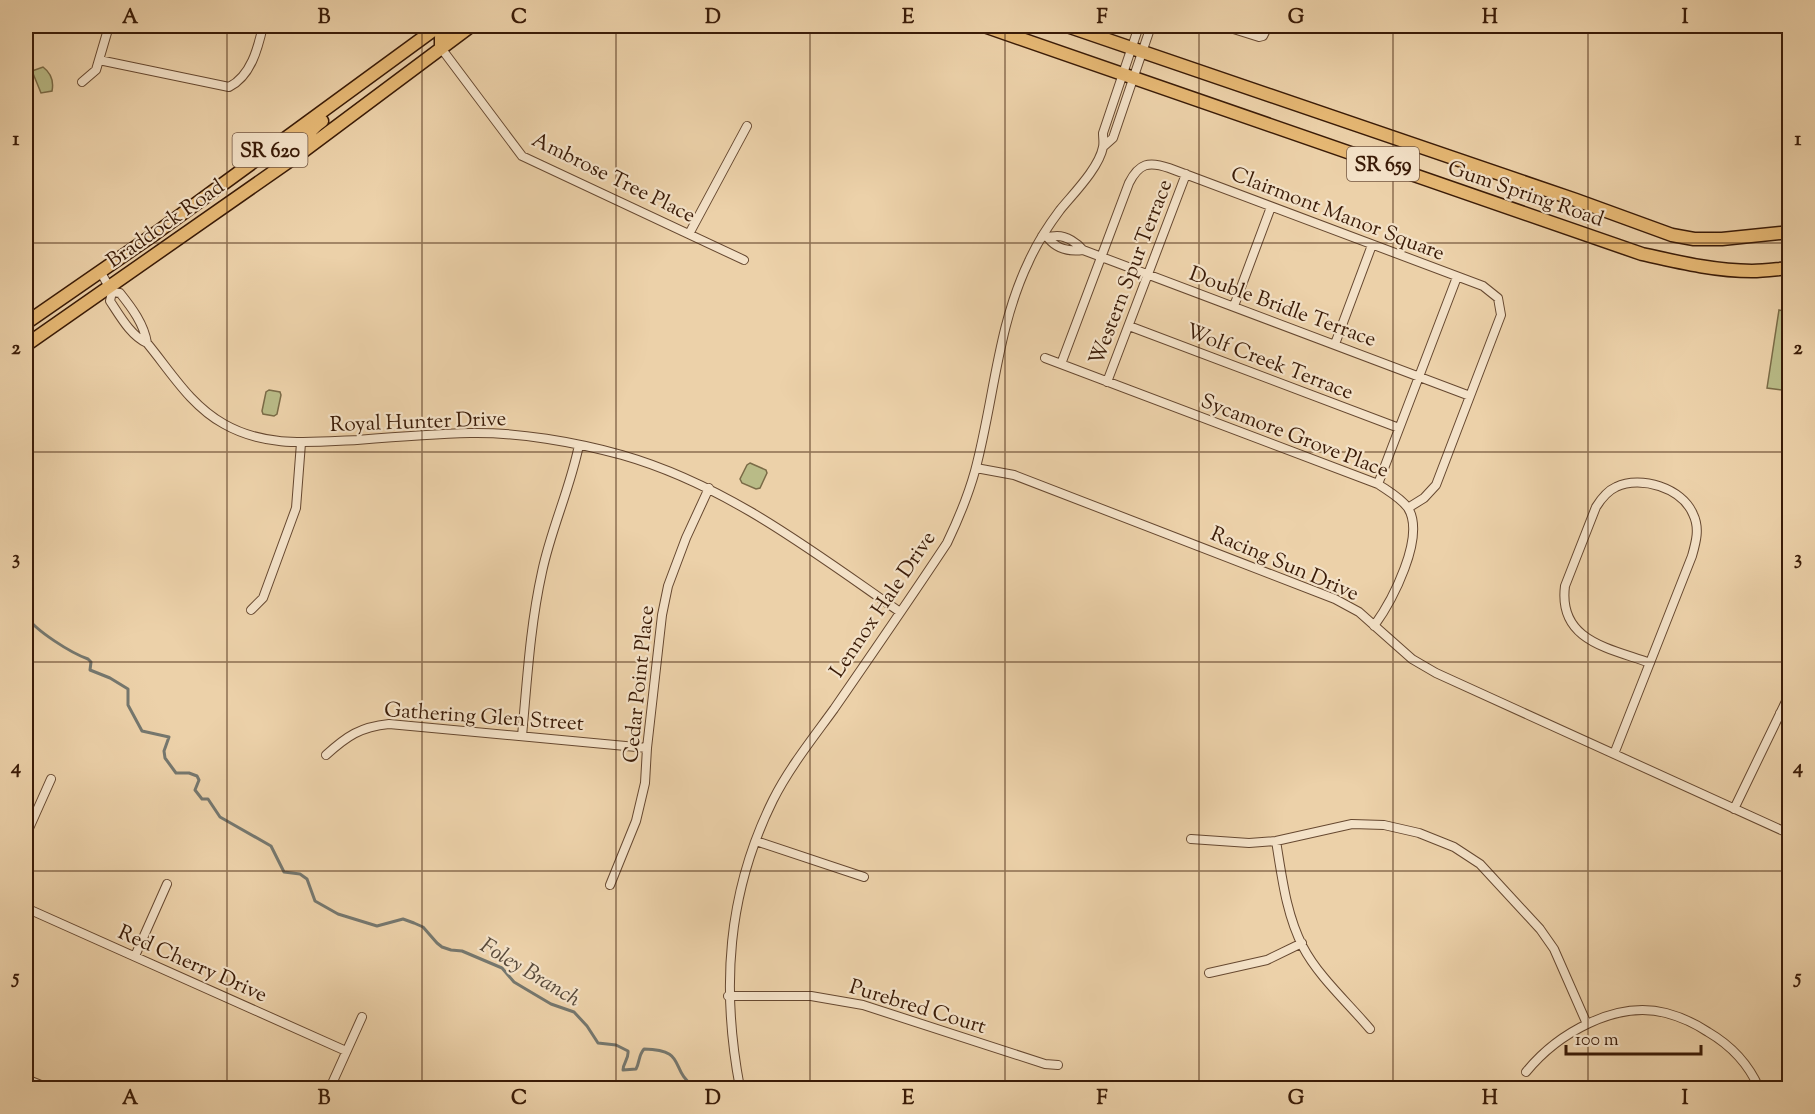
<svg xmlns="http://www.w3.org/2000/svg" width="1815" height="1114" font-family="'Sorts Mill Goudy',serif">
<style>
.green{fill:#b9bb87;stroke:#7a6b47;stroke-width:1.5}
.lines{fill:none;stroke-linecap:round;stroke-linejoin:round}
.stream{stroke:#75776e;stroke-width:3}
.street-casing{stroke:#664830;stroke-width:10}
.primary-casing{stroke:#3a1b07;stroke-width:15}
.street{stroke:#f3e1c7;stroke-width:8}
.primary{stroke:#e6b874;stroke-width:12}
.grid{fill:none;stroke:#3a1b07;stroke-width:1.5;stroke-opacity:0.55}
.labels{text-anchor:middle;stroke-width:4.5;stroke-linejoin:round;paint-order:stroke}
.shield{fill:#f3e1c7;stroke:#725641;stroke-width:1.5}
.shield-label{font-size:20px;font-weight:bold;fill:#3a1b07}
.street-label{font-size:21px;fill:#3a1b07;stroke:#f3e1c7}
.water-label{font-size:22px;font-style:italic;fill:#57493a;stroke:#f3e1c7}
.neatline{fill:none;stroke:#3a1b07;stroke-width:2}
.grid-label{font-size:20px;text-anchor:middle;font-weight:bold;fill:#3a1b07}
</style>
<rect width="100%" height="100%" fill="#ecd1a9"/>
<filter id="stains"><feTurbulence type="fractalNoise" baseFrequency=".00333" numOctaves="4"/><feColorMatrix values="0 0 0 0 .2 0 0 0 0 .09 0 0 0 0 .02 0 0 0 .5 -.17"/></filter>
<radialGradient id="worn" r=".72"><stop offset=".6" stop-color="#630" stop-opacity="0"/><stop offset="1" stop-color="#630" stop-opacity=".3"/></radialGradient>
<path class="green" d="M 43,67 C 51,73 54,81 52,91 L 41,93 L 32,71 Z
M 1779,310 L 1789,312 L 1789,391 L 1767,388 Z
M 269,390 L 280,392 L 281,395 L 277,414 L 274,416 L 263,414 L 262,411 L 266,392 Z
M 750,463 L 766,470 L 767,473 L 760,488 L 756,489 L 742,483 L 740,479 L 747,465 Z"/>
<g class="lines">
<path class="stream" d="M 26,616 C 36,631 71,653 88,659 L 91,662 L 90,670 L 110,678 L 128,689 L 128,705 L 142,731 L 169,737 L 164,751 L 165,758 L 176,773 L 189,773 L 197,776 L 199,780 L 195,790 L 202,799 L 208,799 L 220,817 L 271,846 L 284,872 L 300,874 L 307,879 L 315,901 L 338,914 L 377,926 L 403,919 L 414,923 L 423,927 L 437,943 L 442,947 L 451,950 L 462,951 L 502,968 L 514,982 L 524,988 L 551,1004 L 574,1012 L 587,1026 L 598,1043 L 616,1045 L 628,1051 C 629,1059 623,1063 623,1070 L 636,1069 C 640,1062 638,1056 644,1049 C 688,1050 668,1068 695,1088"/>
<defs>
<path id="street" d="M 1224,26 L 1259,37 L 1263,36 L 1268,26
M 441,48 L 522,156 L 744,260
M 99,60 L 229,87 C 251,76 258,48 263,26
M 82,82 L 96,70 L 109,26
M 1104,146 L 1113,138 L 1151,26
M 689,234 L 747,126
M 1042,236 C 1048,238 1051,236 1057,236 C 1067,236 1077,243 1083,250 L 1470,396
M 1048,238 C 1057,249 1068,252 1083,250
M 100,271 L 112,292 L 110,301 C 120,316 131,336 147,343 C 171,372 190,405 224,424 C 266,448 311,442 357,440 C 394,437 432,434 470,433 C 518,432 575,442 622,455 C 727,485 812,551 900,612
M 112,292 L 120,293 C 132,308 144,324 147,343
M 1234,306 L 1271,207
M 1129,326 L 1399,428
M 1335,344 L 1372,245
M 1045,358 L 1378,484 C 1388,491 1401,498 1408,508 C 1426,537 1392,601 1374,626
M 1061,364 L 1129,183 C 1139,163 1149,161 1169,168 L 1483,286 L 1498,298 L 1501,315 L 1436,485 L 1424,498 L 1408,508
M 1107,382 L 1186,174
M 976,468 L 1014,475 L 1335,599 L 1359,612 L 1412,659 L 1436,673 L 1790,834
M 1378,484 L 1457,277
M 251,610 L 263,598 L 296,508 L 301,443
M 1780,713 L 1790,717
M 522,736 C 527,682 530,626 542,572 C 551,529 570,489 579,445
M 1614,754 L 1692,556 C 1696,542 1700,528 1693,514 C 1682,488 1641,475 1616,487 C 1607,491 1601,499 1596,507 L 1565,586 C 1558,641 1609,648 1650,663
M 326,755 C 347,736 360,727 389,724 L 647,748
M 1734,809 L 1790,693
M 26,835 L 51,779
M 1191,839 L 1249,843 L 1276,841 L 1352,824 L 1384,825 L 1419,833 L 1454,847 L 1480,864 L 1540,929 L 1554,949 L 1587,1024
M 756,841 L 864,877
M 1276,841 C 1282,877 1286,914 1303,947 C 1318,976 1349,1004 1370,1029
M 610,885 L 636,821 L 645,783 L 647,748 L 662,615 L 668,586 L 686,538 L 709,488
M 26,908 L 346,1051
M 135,956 L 167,884
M 1209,973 L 1267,960 L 1302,943
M 728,996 L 811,996 L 863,1005 L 1045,1064 L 1058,1065
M 1526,1072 C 1557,1034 1615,1000 1666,1013 C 1681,1017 1696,1024 1708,1032 C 1732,1046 1748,1063 1759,1088
M 26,1079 L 48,1088
M 330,1088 L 362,1017
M 740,1088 C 721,988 727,893 773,800 C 789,768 813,738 834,709 C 872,654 910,599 947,543 C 958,520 968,496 975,471 C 994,401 997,327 1029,261 C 1037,243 1048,226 1060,210 C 1073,194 1099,168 1103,147 C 1104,143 1103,138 1103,133 L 1139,26"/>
<path id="primary" d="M 984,26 L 1642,254 C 1678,262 1715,271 1752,271 C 1765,271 1777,269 1790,268
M 1067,26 L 1576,200 L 1672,235 L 1694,239 L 1722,239 L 1790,232
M 441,48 L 441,38 L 455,26
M 305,150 C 305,136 311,129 322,121
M 26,323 L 156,233 L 439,26
M 26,345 L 305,150 L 471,26"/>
</defs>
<use href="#street" class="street-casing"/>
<use href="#primary" class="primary-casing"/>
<use href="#street" class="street"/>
<use href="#primary" class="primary"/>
</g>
<path class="grid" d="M 227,26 L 227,1088M 422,26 L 422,1088M 616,26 L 616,1088M 810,26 L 810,1088M 1005,26 L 1005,1088M 1199,26 L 1199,1088M 1393,26 L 1393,1088M 1588,26 L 1588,1088M 26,243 L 1790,243M 26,452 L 1790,452M 26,662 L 1790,662M 26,871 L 1790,871"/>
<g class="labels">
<g class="shield">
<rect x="232.5" y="133" width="75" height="34" rx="4.5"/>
<rect x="1347" y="147" width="72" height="34" rx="4.5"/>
</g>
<g class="shield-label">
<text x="270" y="157">SR 620</text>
<text x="1383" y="171">SR 659</text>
</g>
<g class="street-label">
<text transform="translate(614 177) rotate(26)" y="7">Ambrose Tree Place</text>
<text transform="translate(1526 193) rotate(19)" y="7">Gum Spring Road</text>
<text transform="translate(1338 213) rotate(21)" y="7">Clairmont Manor Square</text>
<text transform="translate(165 223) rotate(-35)" y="7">Braddock Road</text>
<text transform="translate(1130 272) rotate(-69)" y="7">Western Spur Terrace</text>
<text transform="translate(1283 306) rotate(20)" y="7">Double Bridle Terrace</text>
<text transform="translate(1270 361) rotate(21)" y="7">Wolf Creek Terrace</text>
<text transform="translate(418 421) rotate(-2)" y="7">Royal Hunter Drive</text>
<text transform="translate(1295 435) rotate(21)" y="7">Sycamore Grove Place</text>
<text transform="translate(1285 563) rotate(23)" y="7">Racing Sun Drive</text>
<text transform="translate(882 604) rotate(-56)" y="7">Lennox Hale Drive</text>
<text transform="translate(638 684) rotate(-84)" y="7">Cedar Point Place</text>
<text transform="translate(484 716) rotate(4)" y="7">Gathering Glen Street</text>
<text transform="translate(193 963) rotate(24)" y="7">Red Cherry Drive</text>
<text transform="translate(918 1006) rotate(17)" y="7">Purebred Court</text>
</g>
<g class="water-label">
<text transform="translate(531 971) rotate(31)" y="8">Foley Branch</text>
</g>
</g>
<rect width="1815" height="1114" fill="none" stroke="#ecd1a9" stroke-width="66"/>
<path d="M1566 1045v9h135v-9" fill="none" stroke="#3a1b07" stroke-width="3"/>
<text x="1575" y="1045" font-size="18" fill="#3a1b07" stroke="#f3e1c7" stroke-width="4.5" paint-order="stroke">100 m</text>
<rect x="33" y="33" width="1749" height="1048" class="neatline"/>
<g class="grid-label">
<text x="130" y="23">A</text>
<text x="324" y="23">B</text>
<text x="519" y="23">C</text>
<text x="713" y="23">D</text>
<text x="908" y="23">E</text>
<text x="1102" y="23">F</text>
<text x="1296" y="23">G</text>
<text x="1490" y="23">H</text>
<text x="1685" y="23">I</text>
<text x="16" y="145">1</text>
<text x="1798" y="145">1</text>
<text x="16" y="354">2</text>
<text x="1798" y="354">2</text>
<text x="16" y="564">3</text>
<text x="1798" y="564">3</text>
<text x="16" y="773">4</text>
<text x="1798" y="773">4</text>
<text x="16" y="983">5</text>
<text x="1798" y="983">5</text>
<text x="130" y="1104">A</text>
<text x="324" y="1104">B</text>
<text x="519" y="1104">C</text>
<text x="713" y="1104">D</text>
<text x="908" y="1104">E</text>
<text x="1102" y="1104">F</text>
<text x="1296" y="1104">G</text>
<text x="1490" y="1104">H</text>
<text x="1685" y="1104">I</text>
</g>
<rect width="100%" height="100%" filter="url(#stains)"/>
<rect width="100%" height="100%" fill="url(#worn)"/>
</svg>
